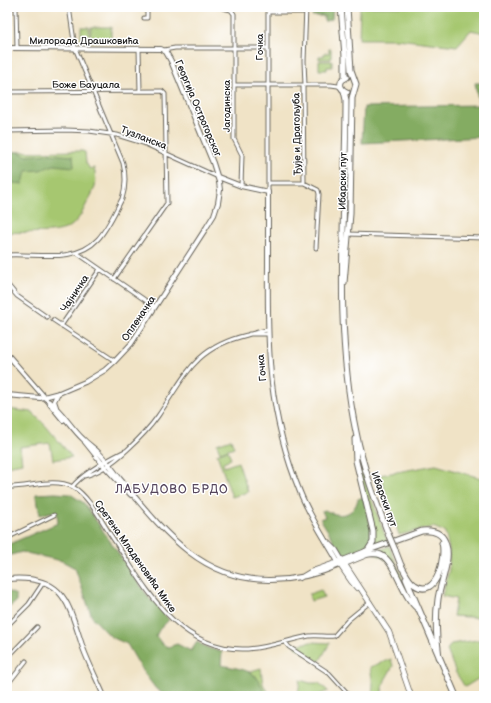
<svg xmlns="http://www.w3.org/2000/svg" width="491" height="703" font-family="'Balsamiq Sans',sans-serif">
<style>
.green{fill:#a6c76f;stroke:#617246}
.forest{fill:#84ac62;stroke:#50643f}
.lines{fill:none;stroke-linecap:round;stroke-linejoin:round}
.minor-casing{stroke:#666258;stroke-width:5}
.tertiary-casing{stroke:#666258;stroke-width:6}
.secondary-casing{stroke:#666258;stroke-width:6}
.primary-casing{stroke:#666258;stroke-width:7}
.minor{stroke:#fff;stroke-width:3}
.tertiary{stroke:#fff;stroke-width:4}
.secondary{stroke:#fff;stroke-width:4.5}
.primary{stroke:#fff;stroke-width:5}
.primary-bridge-casing{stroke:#666258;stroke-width:7;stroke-linecap:butt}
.primary-bridge{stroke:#fff;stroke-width:5}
.labels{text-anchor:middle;stroke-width:3;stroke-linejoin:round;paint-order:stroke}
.street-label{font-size:10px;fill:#1c1c1c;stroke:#fff}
.quarter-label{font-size:12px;letter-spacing:1px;fill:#56465d;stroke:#fff}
</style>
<rect width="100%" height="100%" fill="#fff"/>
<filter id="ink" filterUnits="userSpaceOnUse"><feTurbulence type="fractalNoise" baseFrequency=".025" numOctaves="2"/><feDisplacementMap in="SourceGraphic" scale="8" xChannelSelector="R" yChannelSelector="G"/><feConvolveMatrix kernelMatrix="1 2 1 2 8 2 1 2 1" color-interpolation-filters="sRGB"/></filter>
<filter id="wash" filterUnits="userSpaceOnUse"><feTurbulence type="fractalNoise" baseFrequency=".012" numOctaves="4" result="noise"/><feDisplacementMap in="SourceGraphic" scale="16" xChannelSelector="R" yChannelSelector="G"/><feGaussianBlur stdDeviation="0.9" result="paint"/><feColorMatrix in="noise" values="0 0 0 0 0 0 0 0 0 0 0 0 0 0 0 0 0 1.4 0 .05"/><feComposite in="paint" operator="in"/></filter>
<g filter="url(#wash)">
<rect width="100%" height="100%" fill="#f0e3c6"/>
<path class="green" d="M 360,7 L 484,7 L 484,33 L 471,30 L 457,46 L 397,39 L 359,39 Z
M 81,27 L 89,27 L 89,41 L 81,41 Z
M 91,27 L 111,27 L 111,41 L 90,41 Z
M 329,49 L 331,49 L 331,59 L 319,59 L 319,56 L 324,56 L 324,53 L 329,53 Z
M 319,61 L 332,61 L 332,67 L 327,67 L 327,70 L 319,70 Z
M 82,151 L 85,152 L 86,163 L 90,169 L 94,168 C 98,184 95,189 87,203 C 83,211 79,220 71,226 C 58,236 24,231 7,233 L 7,152 Z
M 7,409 L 32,412 L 45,425 L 72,457 L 53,460 L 50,443 L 20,447 L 22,463 L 7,466 Z
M 231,439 L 234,447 L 220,452 L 217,444 Z
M 228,450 L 231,459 L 223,462 L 224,467 L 238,462 L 248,492 L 232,497 L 217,454 Z
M 357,452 L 371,498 L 388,543 L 370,549 Z
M 436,465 L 484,479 L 484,618 L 453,616 L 456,599 L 442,596 L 449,570 L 449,549 L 445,532 L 433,527 L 399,535 L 380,475 Z
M 389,546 L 412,603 L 390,562 L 374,553 Z
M 321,590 L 324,597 L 311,601 L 309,594 Z
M 484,639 L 484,677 L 481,677 L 465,687 L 456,673 L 447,650 L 451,644 Z
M 311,642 L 330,643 L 319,662 L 296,647 L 296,645 Z
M 391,659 L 393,666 L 385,680 L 381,696 L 372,696 L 373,684 L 370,667 Z
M 261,668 C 263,682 261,688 274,696 L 266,696 L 256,676 L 248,672 Z
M 300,680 L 310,683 L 319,683 L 328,691 L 316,696 L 296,696 L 298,695 Z"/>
<path class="forest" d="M 309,7 L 333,7 L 332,19 L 327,21 L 324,21 L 324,16 L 312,16 L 312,12 L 309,11 Z
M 475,83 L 484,83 L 484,137 L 362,143 L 364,107 L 479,105 Z
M 9,152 L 18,152 L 27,156 L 49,154 L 73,156 L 74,167 L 54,165 L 40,170 L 26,171 L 23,184 L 13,183 L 7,175 L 7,153 Z
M 55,493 L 70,494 L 84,503 L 151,601 L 153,600 L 169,620 L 159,630 L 156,636 L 162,644 L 168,647 L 177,644 L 191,651 L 197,642 L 208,648 L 222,652 L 221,665 C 230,667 249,669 255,676 C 260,680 263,690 266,696 L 166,696 L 156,689 L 144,673 L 127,644 L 111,637 L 92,617 L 75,568 L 62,561 L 22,552 L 7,556 L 7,545 L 58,523 L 57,514 L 51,512 L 40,515 L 36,494 Z
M 363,497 L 373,537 L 368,548 L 347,555 L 344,555 L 332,540 L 333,539 L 321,520 L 320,519 L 325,517 L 322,511 L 325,510 C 339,518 354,516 358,499 Z
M 7,591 L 16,595 L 16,602 L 7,609 Z"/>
</g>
<g filter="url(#ink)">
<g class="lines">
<defs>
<path id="minor" d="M 7,7 L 16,7
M 16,7 L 17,48
M 219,7 L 231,10 L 234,14 L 234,139 L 242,155 L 241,186
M 268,7 L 268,192
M 268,12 L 306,12
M 144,18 L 147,18 L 147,7
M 139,48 L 140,91
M 164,50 L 175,48 L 268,48
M 234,85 L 331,85 L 338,86 L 341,88
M 303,85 L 304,183
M 305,85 L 304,61 L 306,7
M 7,92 L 162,91 L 165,94 L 167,203 L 114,279
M 7,131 L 66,130 L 89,131 L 117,135 L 143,143 L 218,177
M 268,183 L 304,183 L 318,190 L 319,194 L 316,248
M 348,234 L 484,238
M 77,253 L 155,307
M 7,255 C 37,253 75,264 98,239 C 108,228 115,212 122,199 C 126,187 126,176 123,163 L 75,48 L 69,7
M 7,284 L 17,296 L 47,317
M 53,320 L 115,361
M 61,326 L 100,269
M 249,334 L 268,334
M 84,476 C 100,473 115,461 127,450 C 139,439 149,429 158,416 C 186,375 194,348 247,335 C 254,333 260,331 268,330
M 7,487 C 28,488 53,477 73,487 C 89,496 102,522 112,537 C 145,586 176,650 244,649 C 266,649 287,640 309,636 C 318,635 326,637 334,636 L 348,620 L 370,602
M 72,487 C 83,473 109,459 125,451
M 7,538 L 54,515
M 7,626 L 29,604 L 43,583
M 285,642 L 289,647 L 329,673 L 350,696
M 7,658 L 37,627
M 7,685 L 26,661"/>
<path id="tertiary" d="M 7,48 L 161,49 L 166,52 L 171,61 L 213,163 L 219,182 L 220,190 L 218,203 L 214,215 L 206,228 L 131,344 L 115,361 L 105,370 L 85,382 L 59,393 L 40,398 L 7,395
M 218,177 L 241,186 L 268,192 C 268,217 268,241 268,265 C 267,348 268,414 300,492 C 310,517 325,539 338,562 L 310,572 L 300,578
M 7,354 L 46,399
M 48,401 C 62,411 71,428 83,439 C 88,444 94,448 99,453 C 107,461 113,470 120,479 C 161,528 200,581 270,580 C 295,580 317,575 340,565
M 50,404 L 63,420
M 56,407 L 54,401 L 58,393
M 85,442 L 105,467 L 131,495
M 328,542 L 336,550 L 342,560
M 7,579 C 65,574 68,603 83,648 C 89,664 97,680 104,696"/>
<path id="secondary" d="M 342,560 L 389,632 L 411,696
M 342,565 L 369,554
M 357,588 L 351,581 L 338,562 L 366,551"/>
<path id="primary" d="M 341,7 L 345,56 L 345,77
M 344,91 L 346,100 C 346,211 333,323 356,432 C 363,468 376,502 389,536
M 347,92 C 341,90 339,85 342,80 L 347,77
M 344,283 L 350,214 L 352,98 L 356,84 L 351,70 L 347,7
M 355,439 L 356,461 L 373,531 L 373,542 L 368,550
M 395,550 L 402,568
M 366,551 L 422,531 C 434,530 443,533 446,545 C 451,559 440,584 438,599 C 435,619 436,637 439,657
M 369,554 C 373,554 377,553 381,555 C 396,562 402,597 418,609
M 401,565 C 405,572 408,581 415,585 C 437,600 446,556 442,543
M 406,579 L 456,696"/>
</defs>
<use href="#minor" class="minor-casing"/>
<use href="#tertiary" class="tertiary-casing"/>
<use href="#secondary" class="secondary-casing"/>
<use href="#primary" class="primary-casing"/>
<use href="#minor" class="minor"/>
<use href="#tertiary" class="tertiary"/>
<use href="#secondary" class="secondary"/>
<use href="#primary" class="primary"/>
<defs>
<path id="primary-bridge" d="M 389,536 L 395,550"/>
</defs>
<use href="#primary-bridge" class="primary-bridge-casing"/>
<use href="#primary-bridge" class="primary-bridge"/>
</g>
</g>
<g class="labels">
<g class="street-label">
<text x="84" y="44">Милорада Драшковића</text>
<text transform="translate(259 47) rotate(-90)" y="4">Гочка</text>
<text x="86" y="88">Боже Бауцала</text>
<text transform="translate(226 106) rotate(-90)" y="4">Јагодинска</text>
<text transform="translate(199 108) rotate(67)" y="4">Георгија Острогорског</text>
<text transform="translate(296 134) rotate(-91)" y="4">Ђује и Драгољуба</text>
<text transform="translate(144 137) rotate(21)" y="4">Тузланска</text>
<text transform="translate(342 181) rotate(-89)" y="4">Ибарски пут</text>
<text transform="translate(74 293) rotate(-56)" y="4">Чајничка</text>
<text transform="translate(138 318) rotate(-56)" y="4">Опленачка</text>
<text transform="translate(261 368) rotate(-95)" y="4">Гочка</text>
<text transform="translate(385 499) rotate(70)" y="4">Ибарски пут</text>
<text transform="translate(136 556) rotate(55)" y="4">Сретена Младеновића Мике</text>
</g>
<g class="quarter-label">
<text x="172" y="493">ЛАБУДОВО БРДО</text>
</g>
</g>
<rect width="491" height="703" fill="none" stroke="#fff" stroke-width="24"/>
</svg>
